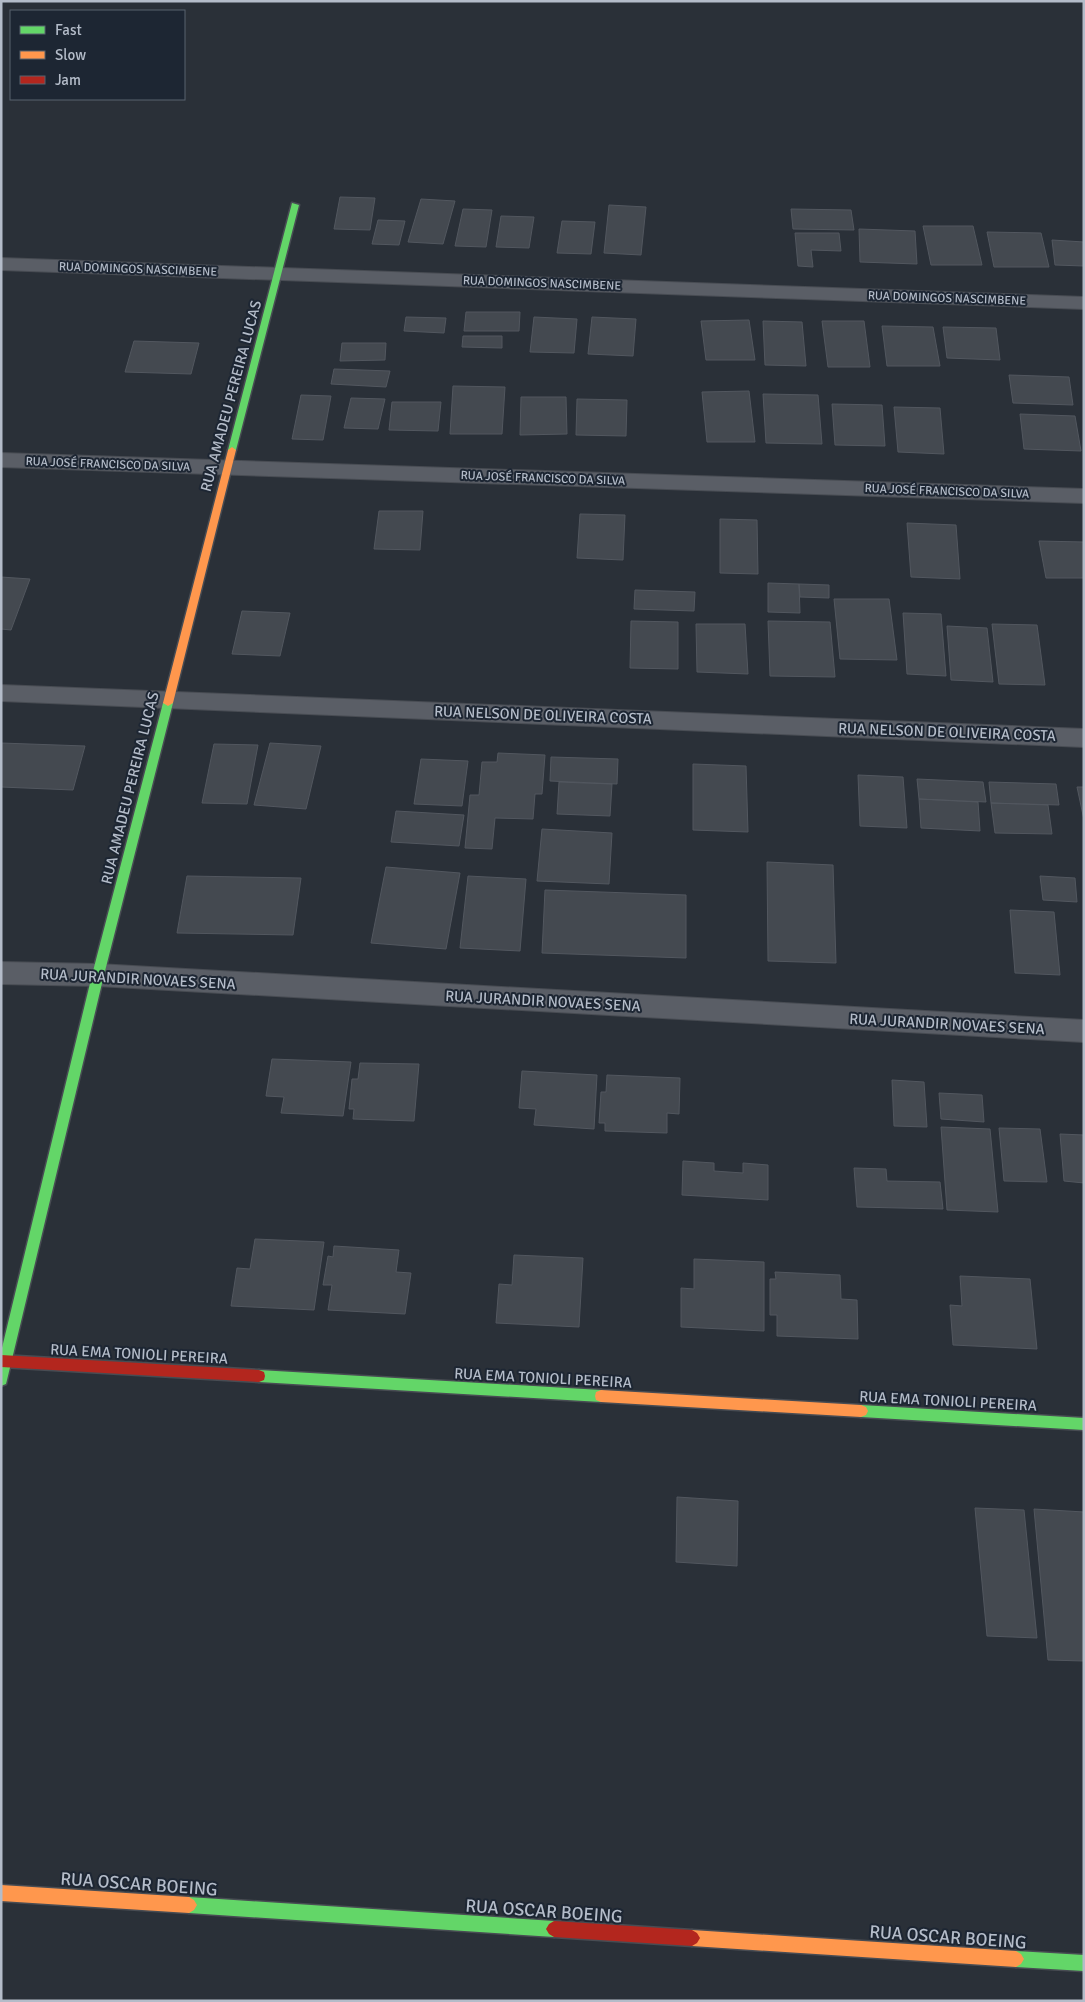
<svg xmlns="http://www.w3.org/2000/svg" width="1085" height="2002" font-family="Signika,sans-serif">
<style>
.building{fill:#444950;stroke:#52575f}
.lines{fill:none;stroke-linecap:round;stroke-linejoin:round}
.street-casing{stroke:#484c53;stroke-width:2}
.fast-casing{stroke:#484c53;stroke-width:3}
.slow-casing{stroke:#484c53;stroke-width:3}
.jam-casing{stroke:#484c53;stroke-width:3}
.street{fill:#5a5e66;fill-rule:evenodd}
.fast{fill:#63d668;fill-rule:evenodd}
.slow{fill:#ff974d;fill-rule:evenodd}
.jam{fill:#b3261e;fill-rule:evenodd}
.labels{text-anchor:middle;stroke-width:4;stroke-linejoin:round;paint-order:stroke}
.far-street-label{font-size:12px;fill:#b4bcc9;stroke:#1d2633}
.street-label{font-size:15px;fill:#b4bcc9;stroke:#1d2633}
.near-street-label{font-size:18px;fill:#b4bcc9;stroke:#1d2633}
</style>
<rect width="100%" height="100%" fill="#2a3038"/>
<path class="building" d="M 340,197 L 375,198 L 370,230 L 334,229 Z
M 421,199 L 455,201 L 443,244 L 408,242 Z
M 609,205 L 646,207 L 641,255 L 604,253 Z
M 463,209 L 492,210 L 486,247 L 455,246 Z
M 791,209 L 851,210 L 854,230 L 793,229 Z
M 501,216 L 534,217 L 529,248 L 496,247 Z
M 378,220 L 405,221 L 399,245 L 372,244 Z
M 562,221 L 595,222 L 591,254 L 557,253 Z
M 923,226 L 973,226 L 982,265 L 931,265 Z
M 859,229 L 915,231 L 917,264 L 860,262 Z
M 987,232 L 1041,233 L 1049,267 L 994,267 Z
M 795,233 L 839,233 L 841,251 L 811,250 L 813,267 L 798,266 Z
M 1052,240 L 1084,242 L 1084,266 L 1055,265 Z
M 466,312 L 520,312 L 519,331 L 464,331 Z
M 406,317 L 446,318 L 444,333 L 404,331 Z
M 534,317 L 577,319 L 574,353 L 530,352 Z
M 592,317 L 636,319 L 633,356 L 588,354 Z
M 749,320 L 755,360 L 706,360 L 701,321 Z
M 763,321 L 802,322 L 806,366 L 765,365 Z
M 822,321 L 864,321 L 870,367 L 828,367 Z
M 882,326 L 933,327 L 940,366 L 887,366 Z
M 943,327 L 996,328 L 1000,360 L 947,358 Z
M 463,336 L 502,336 L 502,348 L 462,347 Z
M 134,341 L 199,343 L 191,374 L 125,372 Z
M 342,343 L 386,343 L 385,360 L 340,361 Z
M 334,369 L 390,371 L 386,387 L 331,384 Z
M 1009,375 L 1069,377 L 1073,405 L 1013,403 Z
M 453,386 L 505,387 L 502,434 L 450,434 Z
M 749,391 L 755,442 L 707,442 L 702,392 Z
M 763,394 L 818,395 L 822,444 L 766,443 Z
M 301,395 L 331,396 L 323,440 L 292,439 Z
M 521,397 L 566,397 L 567,434 L 520,435 Z
M 351,398 L 385,399 L 378,429 L 344,428 Z
M 577,399 L 627,400 L 626,436 L 576,435 Z
M 392,402 L 441,402 L 438,431 L 389,430 Z
M 832,404 L 882,405 L 885,446 L 835,445 Z
M 894,407 L 940,408 L 944,454 L 898,452 Z
M 1020,414 L 1075,416 L 1081,451 L 1024,449 Z
M 379,511 L 423,511 L 420,550 L 374,549 Z
M 580,514 L 625,515 L 623,560 L 577,558 Z
M 720,519 L 757,520 L 758,574 L 720,573 Z
M 907,523 L 956,525 L 960,579 L 911,577 Z
M 1039,541 L 1084,542 L 1084,578 L 1046,578 Z
M 1,577 L 30,579 L 11,630 L 1,629 Z
M 768,583 L 799,584 L 800,613 L 768,612 Z
M 799,584 L 829,585 L 829,598 L 800,597 Z
M 635,590 L 695,592 L 694,611 L 634,609 Z
M 834,599 L 889,599 L 897,660 L 840,659 Z
M 242,611 L 290,613 L 280,656 L 232,654 Z
M 903,613 L 941,614 L 946,676 L 907,674 Z
M 631,621 L 678,622 L 678,669 L 630,668 Z
M 768,621 L 830,622 L 835,677 L 770,676 Z
M 696,624 L 745,624 L 748,674 L 697,672 Z
M 992,624 L 1037,625 L 1045,685 L 999,684 Z
M 947,626 L 987,628 L 993,682 L 951,680 Z
M 1,743 L 85,746 L 73,790 L 1,787 Z
M 270,743 L 321,746 L 306,809 L 254,805 Z
M 214,744 L 258,745 L 247,804 L 202,803 Z
M 498,753 L 545,755 L 542,794 L 535,794 L 533,819 L 495,818 L 492,849 L 465,848 L 470,795 L 479,795 L 482,762 L 497,762 Z
M 551,757 L 618,759 L 617,784 L 550,781 Z
M 421,759 L 468,761 L 462,806 L 414,804 Z
M 693,764 L 746,766 L 748,832 L 693,830 Z
M 858,775 L 903,777 L 907,828 L 860,826 Z
M 917,779 L 983,782 L 986,802 L 919,799 Z
M 559,782 L 612,784 L 610,816 L 557,814 Z
M 989,782 L 1056,784 L 1059,805 L 991,803 Z
M 1077,787 L 1084,787 L 1084,820 Z
M 919,799 L 978,802 L 980,831 L 921,828 Z
M 991,803 L 1048,805 L 1052,834 L 995,833 Z
M 396,811 L 464,815 L 459,846 L 391,842 Z
M 542,829 L 612,833 L 609,884 L 537,881 Z
M 767,862 L 833,865 L 836,963 L 768,961 Z
M 386,867 L 460,873 L 446,949 L 371,943 Z
M 187,876 L 301,878 L 293,935 L 177,933 Z
M 468,876 L 526,879 L 520,951 L 460,948 Z
M 1040,876 L 1075,878 L 1077,902 L 1043,900 Z
M 545,890 L 686,895 L 686,958 L 542,953 Z
M 1010,910 L 1054,912 L 1060,975 L 1015,973 Z
M 272,1059 L 351,1062 L 343,1116 L 281,1113 L 284,1097 L 266,1096 Z
M 360,1063 L 419,1064 L 414,1121 L 353,1119 L 354,1109 L 349,1109 L 352,1079 L 358,1079 Z
M 522,1071 L 597,1075 L 594,1129 L 534,1125 L 536,1109 L 519,1108 Z
M 607,1075 L 680,1078 L 679,1114 L 667,1113 L 667,1133 L 605,1131 L 605,1123 L 599,1123 L 601,1092 L 606,1092 Z
M 892,1080 L 924,1082 L 927,1127 L 894,1126 Z
M 939,1093 L 982,1095 L 984,1122 L 941,1119 Z
M 941,1127 L 990,1129 L 998,1212 L 947,1210 Z
M 999,1128 L 1040,1129 L 1047,1182 L 1004,1181 Z
M 1060,1134 L 1084,1135 L 1084,1183 L 1064,1181 Z
M 683,1161 L 714,1163 L 714,1171 L 743,1173 L 743,1163 L 768,1165 L 768,1200 L 682,1195 Z
M 854,1168 L 886,1169 L 887,1181 L 940,1182 L 943,1209 L 857,1207 Z
M 255,1239 L 324,1242 L 314,1310 L 231,1306 L 237,1268 L 250,1269 Z
M 334,1246 L 399,1250 L 396,1272 L 411,1273 L 405,1314 L 328,1310 L 332,1285 L 323,1285 L 328,1256 L 333,1257 Z
M 514,1255 L 583,1258 L 579,1327 L 496,1323 L 499,1284 L 512,1285 Z
M 694,1259 L 764,1262 L 764,1331 L 681,1327 L 681,1288 L 694,1289 Z
M 775,1272 L 840,1275 L 841,1299 L 857,1300 L 858,1339 L 777,1336 L 777,1315 L 770,1315 L 770,1279 L 776,1279 Z
M 960,1276 L 1030,1279 L 1037,1349 L 953,1345 L 950,1305 L 962,1306 Z
M 677,1497 L 738,1501 L 737,1566 L 676,1562 Z
M 975,1508 L 1024,1510 L 1037,1638 L 987,1636 Z
M 1034,1509 L 1084,1512 L 1084,1661 L 1048,1660 Z"/>
<g class="lines">
<defs>
<path id="street" d="M 1,258 L 1084,297 L 1084,309 L 1,270 Z
M 1,453 L 1084,489 L 1084,503 L 1,467 Z
M 1,685 L 1084,729 L 1084,747 L 1,701 Z
M 1,962 L 98,964 L 1084,1020 L 1084,1042 L 98,986 L 1,984 Z"/>
<path id="fast" d="M 292,203 L 299,205 L 236,450 L 232,453 L 228,450 Z
M 168,700 L 173,703 L 104,975 L 7,1380 L 6,1384 L 1,1386 L 1,1352 L 92,975 L 163,703 Z
M 259,1370 L 601,1390 L 606,1392 L 607,1396 L 606,1400 L 601,1402 L 259,1382 L 254,1380 L 253,1376 L 254,1372 Z
M 861,1405 L 1084,1418 L 1084,1430 L 861,1417 L 856,1415 L 854,1411 L 856,1407 Z
M 189,1897 L 554,1921 L 559,1924 L 562,1929 L 559,1934 L 554,1937 L 189,1913 L 184,1910 L 181,1905 L 184,1900 Z
M 1016,1951 L 1084,1955 L 1084,1971 L 1016,1967 L 1011,1964 L 1008,1959 L 1011,1954 Z"/>
<path id="slow" d="M 232,447 L 236,450 L 173,703 L 168,706 L 163,703 L 228,450 Z
M 601,1390 L 861,1405 L 866,1407 L 868,1411 L 866,1415 L 861,1417 L 601,1402 L 596,1400 L 595,1396 L 596,1392 Z
M 1,1885 L 189,1897 L 194,1900 L 197,1905 L 194,1910 L 189,1913 L 1,1901 Z
M 692,1930 L 1016,1951 L 1021,1954 L 1024,1959 L 1021,1964 L 1016,1967 L 692,1946 L 687,1943 L 684,1938 L 687,1933 Z"/>
<path id="jam" d="M 1,1355 L 259,1370 L 264,1372 L 265,1376 L 264,1380 L 259,1382 L 1,1367 Z
M 554,1921 L 692,1930 L 697,1933 L 700,1938 L 697,1943 L 692,1946 L 554,1937 L 549,1934 L 546,1929 L 549,1924 Z"/>
</defs>
<use href="#street" class="street-casing"/>
<use href="#fast" class="fast-casing"/>
<use href="#slow" class="slow-casing"/>
<use href="#jam" class="jam-casing"/>
<use href="#street" class="street"/>
<use href="#fast" class="fast"/>
<use href="#slow" class="slow"/>
<use href="#jam" class="jam"/>
</g>
<g class="labels">
<g class="far-street-label">
<text transform="translate(138 269) rotate(2)" y="4">RUA DOMINGOS NASCIMBENE</text>
<text transform="translate(542 283) rotate(2)" y="4">RUA DOMINGOS NASCIMBENE</text>
<text transform="translate(947 298) rotate(2)" y="4">RUA DOMINGOS NASCIMBENE</text>
<text transform="translate(108 464) rotate(2)" y="4">RUA JOSÉ FRANCISCO DA SILVA</text>
<text transform="translate(543 478) rotate(2)" y="4">RUA JOSÉ FRANCISCO DA SILVA</text>
<text transform="translate(947 491) rotate(2)" y="4">RUA JOSÉ FRANCISCO DA SILVA</text>
</g>
<g class="street-label">
<text transform="translate(231 396) rotate(-75)" y="5">RUA AMADEU PEREIRA LUCAS</text>
<text transform="translate(543 715) rotate(2)" y="5">RUA NELSON DE OLIVEIRA COSTA</text>
<text transform="translate(947 732) rotate(2)" y="5">RUA NELSON DE OLIVEIRA COSTA</text>
<text transform="translate(130 788) rotate(-76)" y="5">RUA AMADEU PEREIRA LUCAS</text>
<text transform="translate(138 979) rotate(3)" y="5">RUA JURANDIR NOVAES SENA</text>
<text transform="translate(543 1001) rotate(3)" y="5">RUA JURANDIR NOVAES SENA</text>
<text transform="translate(947 1024) rotate(3)" y="5">RUA JURANDIR NOVAES SENA</text>
<text transform="translate(139 1354) rotate(3)" y="5">RUA EMA TONIOLI PEREIRA</text>
<text transform="translate(543 1378) rotate(3)" y="5">RUA EMA TONIOLI PEREIRA</text>
<text transform="translate(948 1401) rotate(3)" y="5">RUA EMA TONIOLI PEREIRA</text>
</g>
<g class="near-street-label">
<text transform="translate(139 1884) rotate(4)" y="6">RUA OSCAR BOEING</text>
<text transform="translate(544 1911) rotate(4)" y="6">RUA OSCAR BOEING</text>
<text transform="translate(948 1937) rotate(4)" y="6">RUA OSCAR BOEING</text>
</g>
</g>
<rect width="1085" height="2002" fill="none" stroke="#b4bcc9" stroke-width="5"/>
<rect x="10" y="10" width="175" height="90" fill="#1d2633" stroke="#59626f"/>
<rect x="20" y="26" width="25" height="8" fill="#63d668" stroke="#59626f"/>
<text x="55" y="35" font-size="15" fill="#b4bcc9">Fast</text>
<rect x="20" y="51" width="25" height="8" fill="#ff974d" stroke="#59626f"/>
<text x="55" y="60" font-size="15" fill="#b4bcc9">Slow</text>
<rect x="20" y="76" width="25" height="8" fill="#b3261e" stroke="#59626f"/>
<text x="55" y="85" font-size="15" fill="#b4bcc9">Jam</text>
</svg>
